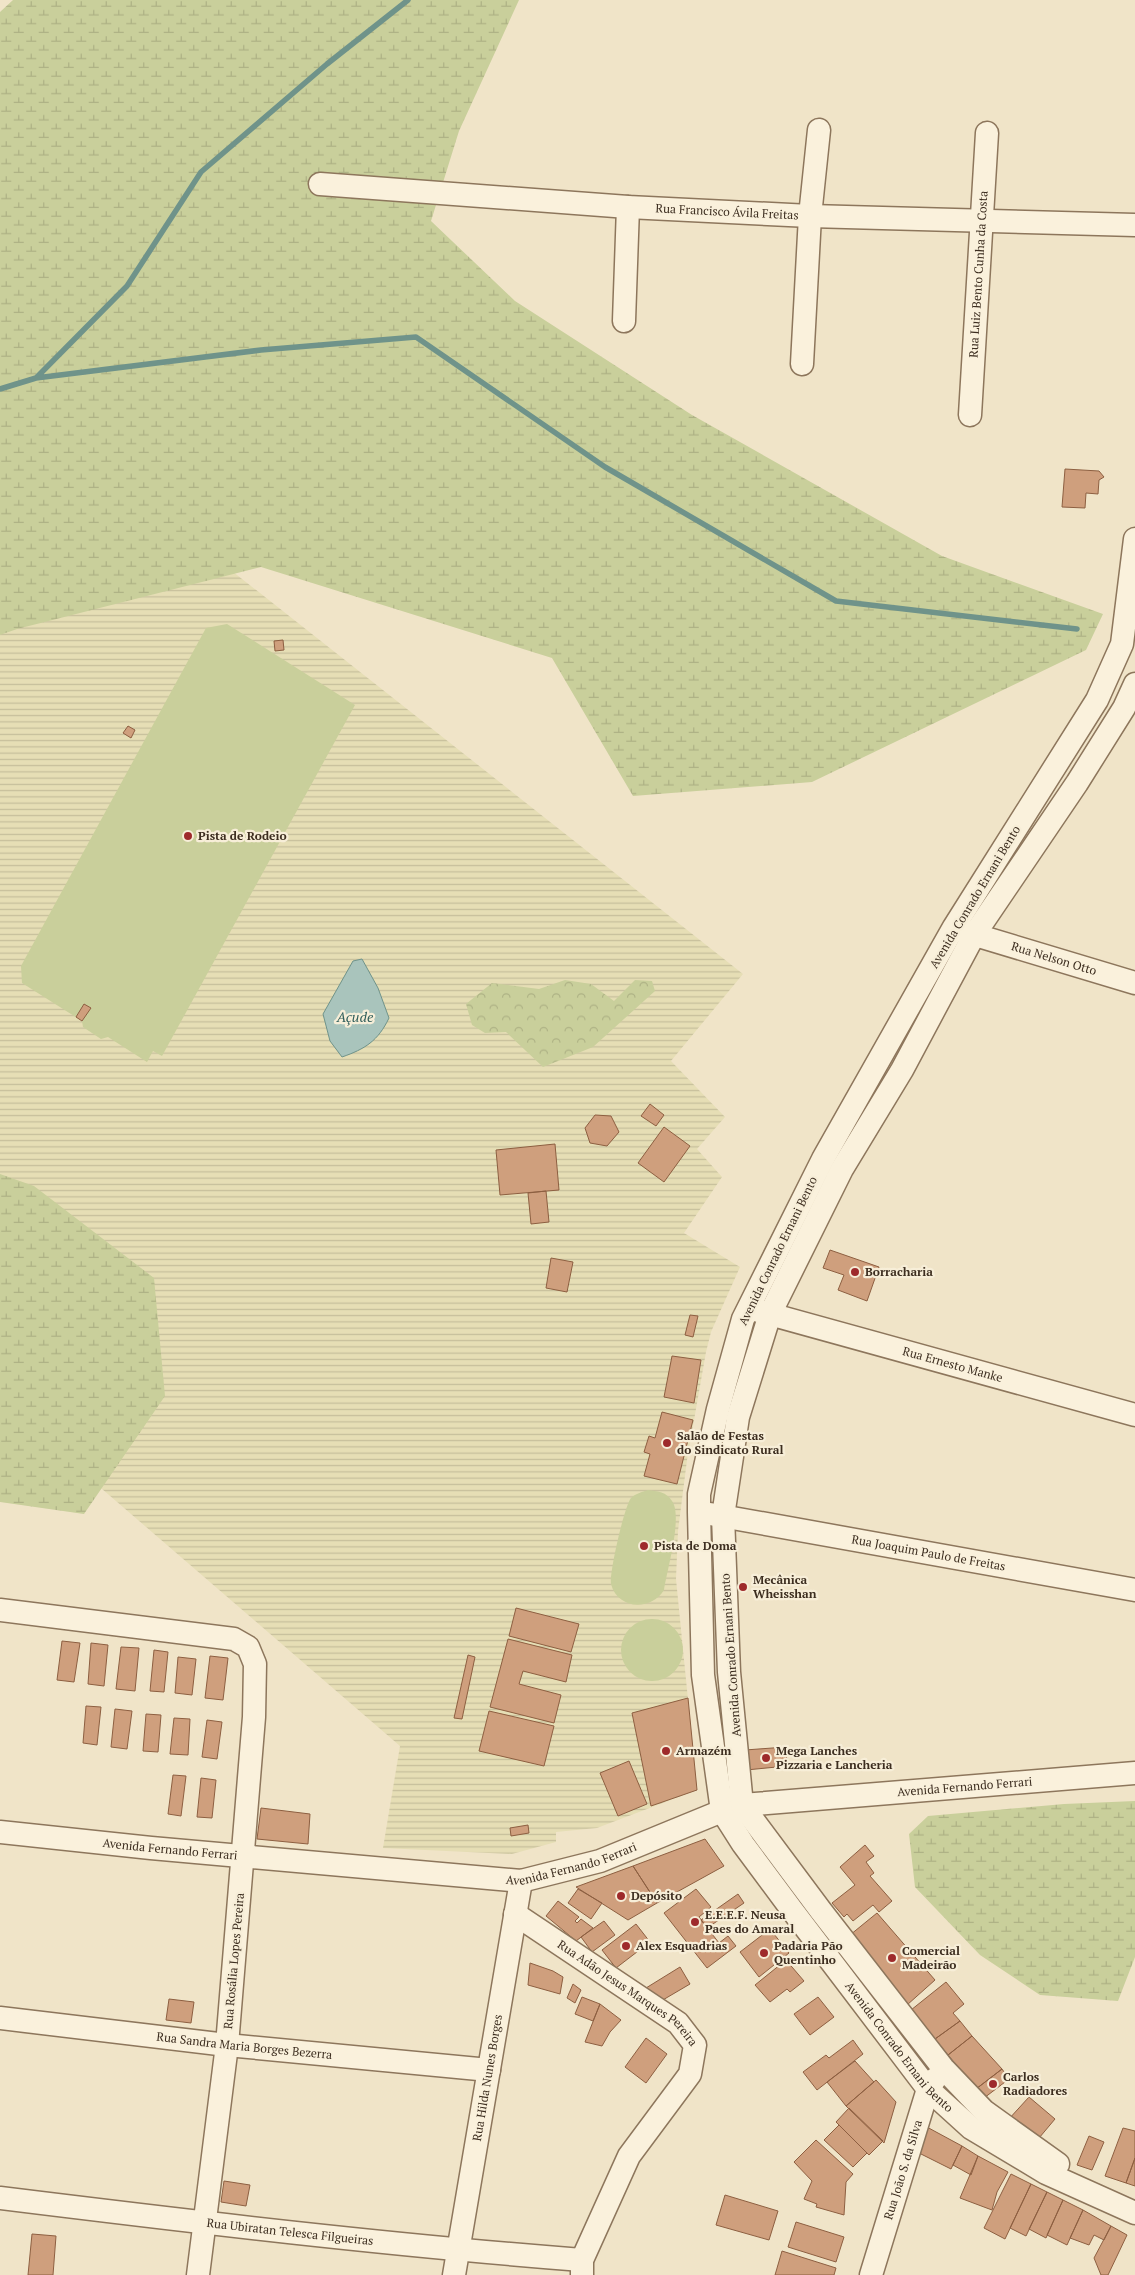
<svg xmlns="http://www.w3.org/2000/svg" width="1135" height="2275" font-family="'PT Serif',serif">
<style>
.farmland{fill:url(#farmland-rules)}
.grass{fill:#c9cf9b}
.forest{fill:url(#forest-crowns)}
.wetland{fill:url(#wetland-marsh)}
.water{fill:#a9c4bc;stroke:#6f938a}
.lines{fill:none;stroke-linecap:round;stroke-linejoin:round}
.stream{stroke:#6f938a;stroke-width:5.5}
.building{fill:#cf9f7d;stroke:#8d5f41}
.minor-casing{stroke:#8d765c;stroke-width:25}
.minor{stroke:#faf1dc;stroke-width:22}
.poi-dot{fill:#9e2a2b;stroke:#f7eed8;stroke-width:2}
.labels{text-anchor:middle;stroke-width:4.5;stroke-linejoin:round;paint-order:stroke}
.street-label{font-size:12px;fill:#3d2e20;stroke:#f7eed8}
.poi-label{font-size:12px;font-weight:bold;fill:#3d2e20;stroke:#f7eed8;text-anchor:start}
.water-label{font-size:14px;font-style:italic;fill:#2f5d5a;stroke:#f7eed8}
</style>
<defs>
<pattern id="farmland-rules" width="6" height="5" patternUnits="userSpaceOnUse" patternTransform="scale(1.25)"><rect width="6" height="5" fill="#e6deb5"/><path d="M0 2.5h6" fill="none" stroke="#c6bf9b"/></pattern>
<pattern id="forest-crowns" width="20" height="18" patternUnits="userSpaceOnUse" patternTransform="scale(1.25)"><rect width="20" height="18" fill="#c9cf9b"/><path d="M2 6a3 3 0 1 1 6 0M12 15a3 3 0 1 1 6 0" fill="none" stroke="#aeb285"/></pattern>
<pattern id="wetland-marsh" width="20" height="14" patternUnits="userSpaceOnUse" patternTransform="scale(1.25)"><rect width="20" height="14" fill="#c9cf9b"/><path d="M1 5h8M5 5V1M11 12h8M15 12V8" fill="none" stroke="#aeb285"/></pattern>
</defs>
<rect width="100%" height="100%" fill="#f0e4c8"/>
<path class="farmland" d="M 0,388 L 743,974 L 671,1061 L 725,1117 L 697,1149 L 722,1177 L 684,1233 L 740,1267 L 711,1332 L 706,1352 L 687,1460 L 678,1531 L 676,1579 L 697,1790 L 597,1828 L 556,1832 L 556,1842 L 512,1854 L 383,1848 L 400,1746 L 0,1401 Z"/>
<path class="grass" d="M 227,624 L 355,705 L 162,1056 L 153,1051 L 147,1062 L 108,1037 L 101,1039 L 83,1027 L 82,1021 L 22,983 L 21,966 L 206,628 Z
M 648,1490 C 657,1491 667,1492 672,1501 C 683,1516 667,1570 664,1590 C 651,1611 618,1610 611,1584 C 609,1574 624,1507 631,1498 C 635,1494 642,1492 648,1490 Z
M621 1650a31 31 0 1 1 62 0a31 31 0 1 1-62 0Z"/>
<path class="forest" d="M 565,980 L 591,984 L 614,1001 L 635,980 L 652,981 L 655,991 L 593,1047 L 543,1067 L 506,1032 L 485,1033 L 472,1025 L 466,1004 L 492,983 L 539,989 Z"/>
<path class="wetland" d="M 13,0 L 519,0 L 459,131 L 431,221 L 515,301 L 692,415 L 942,556 L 1103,614 L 1086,650 L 812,782 L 633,796 L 552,658 L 261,567 L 17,629 L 0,635 L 0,12 Z
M 0,1174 L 34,1186 L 154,1278 L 165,1396 L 84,1514 L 0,1502 Z
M 1135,1801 L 1135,1957 L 1118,2001 L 1040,1995 L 980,1955 L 915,1887 L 909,1834 L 928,1816 L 1064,1804 Z"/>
<path class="water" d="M 362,959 L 378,988 L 389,1018 C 378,1041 365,1049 342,1057 L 330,1041 L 323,1014 L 353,961 Z"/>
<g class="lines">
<path class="stream" d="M 36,378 L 261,350 L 416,337 L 605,467 L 836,601 L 1077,629
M 0,389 L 36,378 L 127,286 L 201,172 L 327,64 L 408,0"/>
</g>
<path class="building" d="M 1065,469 L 1099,471 L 1104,477 L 1099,480 L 1098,494 L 1086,493 L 1085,508 L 1062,507 Z
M 283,640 L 284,650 L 275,651 L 274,641 Z
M 128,726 L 135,730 L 131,738 L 123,733 Z
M 84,1004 L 91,1008 L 82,1021 L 76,1017 Z
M 650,1104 L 664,1115 L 656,1126 L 641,1116 Z
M 595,1115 L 611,1116 L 619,1132 L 607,1146 L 590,1143 L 585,1128 Z
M 664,1127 L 690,1146 L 664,1182 L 638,1163 Z
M 555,1144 L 559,1190 L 500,1195 L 496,1150 Z
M 546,1191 L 549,1222 L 531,1224 L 528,1193 Z
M 830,1250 L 879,1267 L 867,1301 L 838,1290 L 844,1275 L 823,1268 Z
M 551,1258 L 573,1262 L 567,1292 L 546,1288 Z
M 690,1315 L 698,1316 L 693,1337 L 685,1335 Z
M 672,1356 L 701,1360 L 694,1403 L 664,1397 Z
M 662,1412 L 693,1420 L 677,1484 L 644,1476 L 650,1454 L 644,1452 L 649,1436 L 655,1438 Z
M 516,1608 L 579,1624 L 571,1652 L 509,1636 Z
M 508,1639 L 572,1655 L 566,1682 L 523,1671 L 519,1684 L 561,1695 L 554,1723 L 490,1707 Z
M 62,1641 L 80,1643 L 74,1682 L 57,1680 Z
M 91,1643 L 108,1645 L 104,1686 L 88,1684 Z
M 121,1647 L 139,1648 L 135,1691 L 116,1689 Z
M 154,1650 L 168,1652 L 164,1692 L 150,1691 Z
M 468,1655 L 475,1657 L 462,1719 L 454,1718 Z
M 210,1656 L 228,1658 L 223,1700 L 205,1698 Z
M 178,1657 L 196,1659 L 192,1695 L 175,1693 Z
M 688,1698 L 697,1790 L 651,1806 L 632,1713 Z
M 86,1706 L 101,1707 L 97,1745 L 83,1743 Z
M 115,1709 L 132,1711 L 127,1749 L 111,1747 Z
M 489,1711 L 554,1726 L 544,1766 L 479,1751 Z
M 146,1714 L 161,1715 L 158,1752 L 143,1751 Z
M 174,1718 L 190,1719 L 188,1755 L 170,1754 Z
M 207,1720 L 222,1722 L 217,1759 L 202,1757 Z
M 786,1747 L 787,1766 L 746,1770 L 745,1750 Z
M 629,1761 L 647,1804 L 618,1816 L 600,1773 Z
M 173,1775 L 186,1776 L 181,1816 L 168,1814 Z
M 201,1778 L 216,1780 L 212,1818 L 197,1817 Z
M 261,1808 L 310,1814 L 308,1844 L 257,1839 Z
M 528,1825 L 529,1833 L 511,1836 L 510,1828 Z
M 705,1839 L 724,1866 L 657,1903 L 633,1866 Z
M 865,1845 L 874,1856 L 866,1862 L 874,1873 L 870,1876 L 892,1901 L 879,1912 L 873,1905 L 853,1921 L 847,1914 L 844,1917 L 832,1903 L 855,1885 L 840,1867 Z
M 633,1866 L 657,1903 L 628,1920 L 576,1887 Z
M 578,1889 L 602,1903 L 591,1919 L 568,1903 Z
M 696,1889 L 711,1907 L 699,1917 L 719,1943 L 728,1936 L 736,1946 L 707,1968 L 664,1913 Z
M 738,1894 L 744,1903 L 707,1928 L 701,1920 Z
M 558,1901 L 579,1917 L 575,1921 L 577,1923 L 581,1919 L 593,1928 L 576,1941 L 546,1916 Z
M 877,1913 L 935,1980 L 907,2005 L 850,1935 Z
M 604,1921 L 615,1935 L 592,1952 L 581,1937 Z
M 636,1924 L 650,1942 L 616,1968 L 602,1950 Z
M 770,1929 L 789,1953 L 759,1977 L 740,1952 Z
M 786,1960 L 804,1981 L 790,1992 L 787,1989 L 770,2002 L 755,1985 Z
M 530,1963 L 553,1971 L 563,1977 L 560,1994 L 528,1985 Z
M 680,1967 L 690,1984 L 656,2004 L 646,1988 Z
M 946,1982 L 964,2004 L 953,2013 L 960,2021 L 935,2039 L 911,2010 Z
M 573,1984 L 581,1990 L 575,2003 L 567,1998 Z
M 582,1997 L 600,2004 L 593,2021 L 575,2014 Z
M 818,1997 L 834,2017 L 810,2035 L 794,2014 Z
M 169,1999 L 194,2002 L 191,2023 L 166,2020 Z
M 600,2004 L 621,2020 L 610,2032 L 602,2046 L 585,2042 Z
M 960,2021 L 972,2036 L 948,2055 L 935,2039 Z
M 972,2036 L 1002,2069 L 976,2089 L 948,2055 Z
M 646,2038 L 667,2054 L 646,2083 L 625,2067 Z
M 853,2040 L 863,2054 L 817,2090 L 803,2072 L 826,2055 L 829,2058 Z
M 855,2061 L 874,2082 L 846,2106 L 827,2082 Z
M 1002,2069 L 1009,2079 L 984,2098 L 976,2089 Z
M 876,2080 L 896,2102 L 884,2143 L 846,2106 Z
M 1029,2097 L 1055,2119 L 1034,2144 L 1008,2120 Z
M 849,2108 L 883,2141 L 869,2155 L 836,2122 Z
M 839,2125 L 867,2153 L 853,2167 L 824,2140 Z
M 925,2126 L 962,2146 L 951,2169 L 917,2152 Z
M 1123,2128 L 1135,2131 L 1135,2158 L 1126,2183 L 1105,2176 Z
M 1089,2136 L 1104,2142 L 1092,2170 L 1077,2165 Z
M 816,2140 L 853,2174 L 846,2182 L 844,2215 L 816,2207 L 817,2204 L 804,2199 L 812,2181 L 794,2162 Z
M 962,2146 L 978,2156 L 971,2175 L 953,2165 Z
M 978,2156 L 1008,2172 L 997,2192 L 992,2210 L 960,2198 Z
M 1135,2158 L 1135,2186 L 1126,2183 Z
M 1011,2174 L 1031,2184 L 1005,2239 L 984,2228 Z
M 224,2181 L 250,2185 L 246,2206 L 221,2202 Z
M 1031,2184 L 1047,2192 L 1026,2236 L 1010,2228 Z
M 1047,2192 L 1063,2200 L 1046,2238 L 1029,2229 Z
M 725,2195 L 778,2211 L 769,2240 L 716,2225 Z
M 1063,2200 L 1083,2210 L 1067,2245 L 1047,2235 Z
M 1083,2210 L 1111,2226 L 1104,2240 L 1094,2235 L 1089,2245 L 1070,2238 Z
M 796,2222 L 844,2237 L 836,2262 L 788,2247 Z
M 1111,2226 L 1127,2235 L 1108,2275 L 1101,2275 L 1094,2258 Z
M 32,2234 L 56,2236 L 53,2275 L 28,2275 Z
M 782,2251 L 836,2268 L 834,2275 L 775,2275 Z"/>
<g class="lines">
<defs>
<g id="minor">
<path id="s1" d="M 320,184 L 628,207 L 810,216 L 1135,225"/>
<path d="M 624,321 L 628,207"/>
<path d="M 802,364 L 810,216 L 819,130"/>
<path id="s2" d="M 970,415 L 987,133"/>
<path id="s3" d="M 1135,539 L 1122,644 L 1097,700 L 954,927 L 823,1159 L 743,1319 L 718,1409 L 699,1494 L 699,1512 L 703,1675 L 722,1811 L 743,1844 L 792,1910 L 928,2089 L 971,2128 L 1046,2173 L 1135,2213"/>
<path id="s4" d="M 962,931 L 1135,983"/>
<path id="s5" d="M 755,1310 L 1135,1415"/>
<path id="s6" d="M 710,1514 L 1135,1590"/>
<path d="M 0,1610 L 234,1639 L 248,1647 L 255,1664 L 254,1717 L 227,2045 L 198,2275"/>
<path id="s7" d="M 0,1832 L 151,1848 L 521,1881 L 600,1861 L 722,1811 L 742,1805 L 1135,1773"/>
<path id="s8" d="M 515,1914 L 678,2023 L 695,2045 L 690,2074 L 629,2156 L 582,2260 L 582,2275"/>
<path id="s9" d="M 0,2018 L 227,2045 L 489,2070"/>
<path d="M 1058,2164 L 984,2111 L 943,2068 L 821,1911 L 742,1805 L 729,1672 L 723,1516 L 738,1417 L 770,1314 L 842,1169 L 902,1070 L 974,935 L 1077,783 L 1124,708 L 1135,684"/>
<path id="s10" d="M 0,2198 C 194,2222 388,2245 582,2260"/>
<path id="s11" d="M 454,2275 L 521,1881"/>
<path id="s12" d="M 871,2275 L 928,2089 L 935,2079"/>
</g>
</defs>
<use href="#minor" class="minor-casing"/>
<use href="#minor" class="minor"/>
</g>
<g class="poi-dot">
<circle cx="188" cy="836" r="5"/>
<circle cx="855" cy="1272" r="5"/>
<circle cx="667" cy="1443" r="5"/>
<circle cx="644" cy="1546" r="5"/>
<circle cx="743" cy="1587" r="5"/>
<circle cx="666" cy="1751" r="5"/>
<circle cx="766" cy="1758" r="5"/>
<circle cx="621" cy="1896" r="5"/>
<circle cx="695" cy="1922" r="5"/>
<circle cx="626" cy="1946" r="5"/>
<circle cx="764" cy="1953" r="5"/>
<circle cx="892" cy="1958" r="5"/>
<circle cx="993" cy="2084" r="5"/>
</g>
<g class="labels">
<g class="street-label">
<text dy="4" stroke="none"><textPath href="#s1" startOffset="408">Rua Francisco Ávila Freitas</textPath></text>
<text dy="4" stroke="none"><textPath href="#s2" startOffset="141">Rua Luiz Bento Cunha da Costa</textPath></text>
<text transform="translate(975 897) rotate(-59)" y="4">Avenida Conrado Ernani Bento</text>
<text dy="4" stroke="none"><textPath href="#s4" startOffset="96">Rua Nelson Otto</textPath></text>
<text transform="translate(778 1251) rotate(-64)" y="4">Avenida Conrado Ernani Bento</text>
<text dy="4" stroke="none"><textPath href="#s5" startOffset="205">Rua Ernesto Manke</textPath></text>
<text dy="4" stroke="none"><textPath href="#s6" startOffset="222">Rua Joaquim Paulo de Freitas</textPath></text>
<text transform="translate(731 1655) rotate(-94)" y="4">Avenida Conrado Ernani Bento</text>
<text dy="4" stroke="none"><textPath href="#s7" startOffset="981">Avenida Fernando Ferrari</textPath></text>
<text dy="4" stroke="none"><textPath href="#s7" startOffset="171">Avenida Fernando Ferrari</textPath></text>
<text dy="4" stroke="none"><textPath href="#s7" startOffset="576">Avenida Fernando Ferrari</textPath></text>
<text transform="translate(234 1961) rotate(-85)" y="4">Rua Rosália Lopes Pereira</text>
<text dy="4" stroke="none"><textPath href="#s8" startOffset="138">Rua Adão Jesus Marques Pereira</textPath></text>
<text dy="4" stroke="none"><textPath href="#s9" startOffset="246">Rua Sandra Maria Borges Bezerra</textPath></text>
<text dy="4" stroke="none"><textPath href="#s3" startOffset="1675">Avenida Conrado Ernani Bento</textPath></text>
<text dy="4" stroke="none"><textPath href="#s11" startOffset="200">Rua Hilda Nunes Borges</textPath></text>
<text dy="4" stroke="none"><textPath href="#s12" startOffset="110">Rua João S. da Silva</textPath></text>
<text dy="4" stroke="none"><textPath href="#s10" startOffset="292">Rua Ubiratan Telesca Filgueiras</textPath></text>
</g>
<g class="poi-label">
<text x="198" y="840">Pista de Rodeio</text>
<text x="865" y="1276">Borracharia</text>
<text x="677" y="1440">Salão de Festas<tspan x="677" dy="14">do Sindicato Rural</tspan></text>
<text x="654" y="1550">Pista de Doma</text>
<text x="753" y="1584">Mecânica<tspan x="753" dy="14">Wheisshan</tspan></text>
<text x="676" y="1755">Armazém</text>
<text x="776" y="1755">Mega Lanches<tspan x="776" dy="14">Pizzaria e Lancheria</tspan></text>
<text x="631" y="1900">Depósito</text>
<text x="705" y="1919">E.E.E.F. Neusa<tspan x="705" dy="14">Paes do Amaral</tspan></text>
<text x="636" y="1950">Alex Esquadrias</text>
<text x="774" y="1950">Padaria Pão<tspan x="774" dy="14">Quentinho</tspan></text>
<text x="902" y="1955">Comercial<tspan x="902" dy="14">Madeirão</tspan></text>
<text x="1003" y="2081">Carlos<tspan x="1003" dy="14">Radiadores</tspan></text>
</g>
<g class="water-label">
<text x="355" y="1022">Açude</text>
</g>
</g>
</svg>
